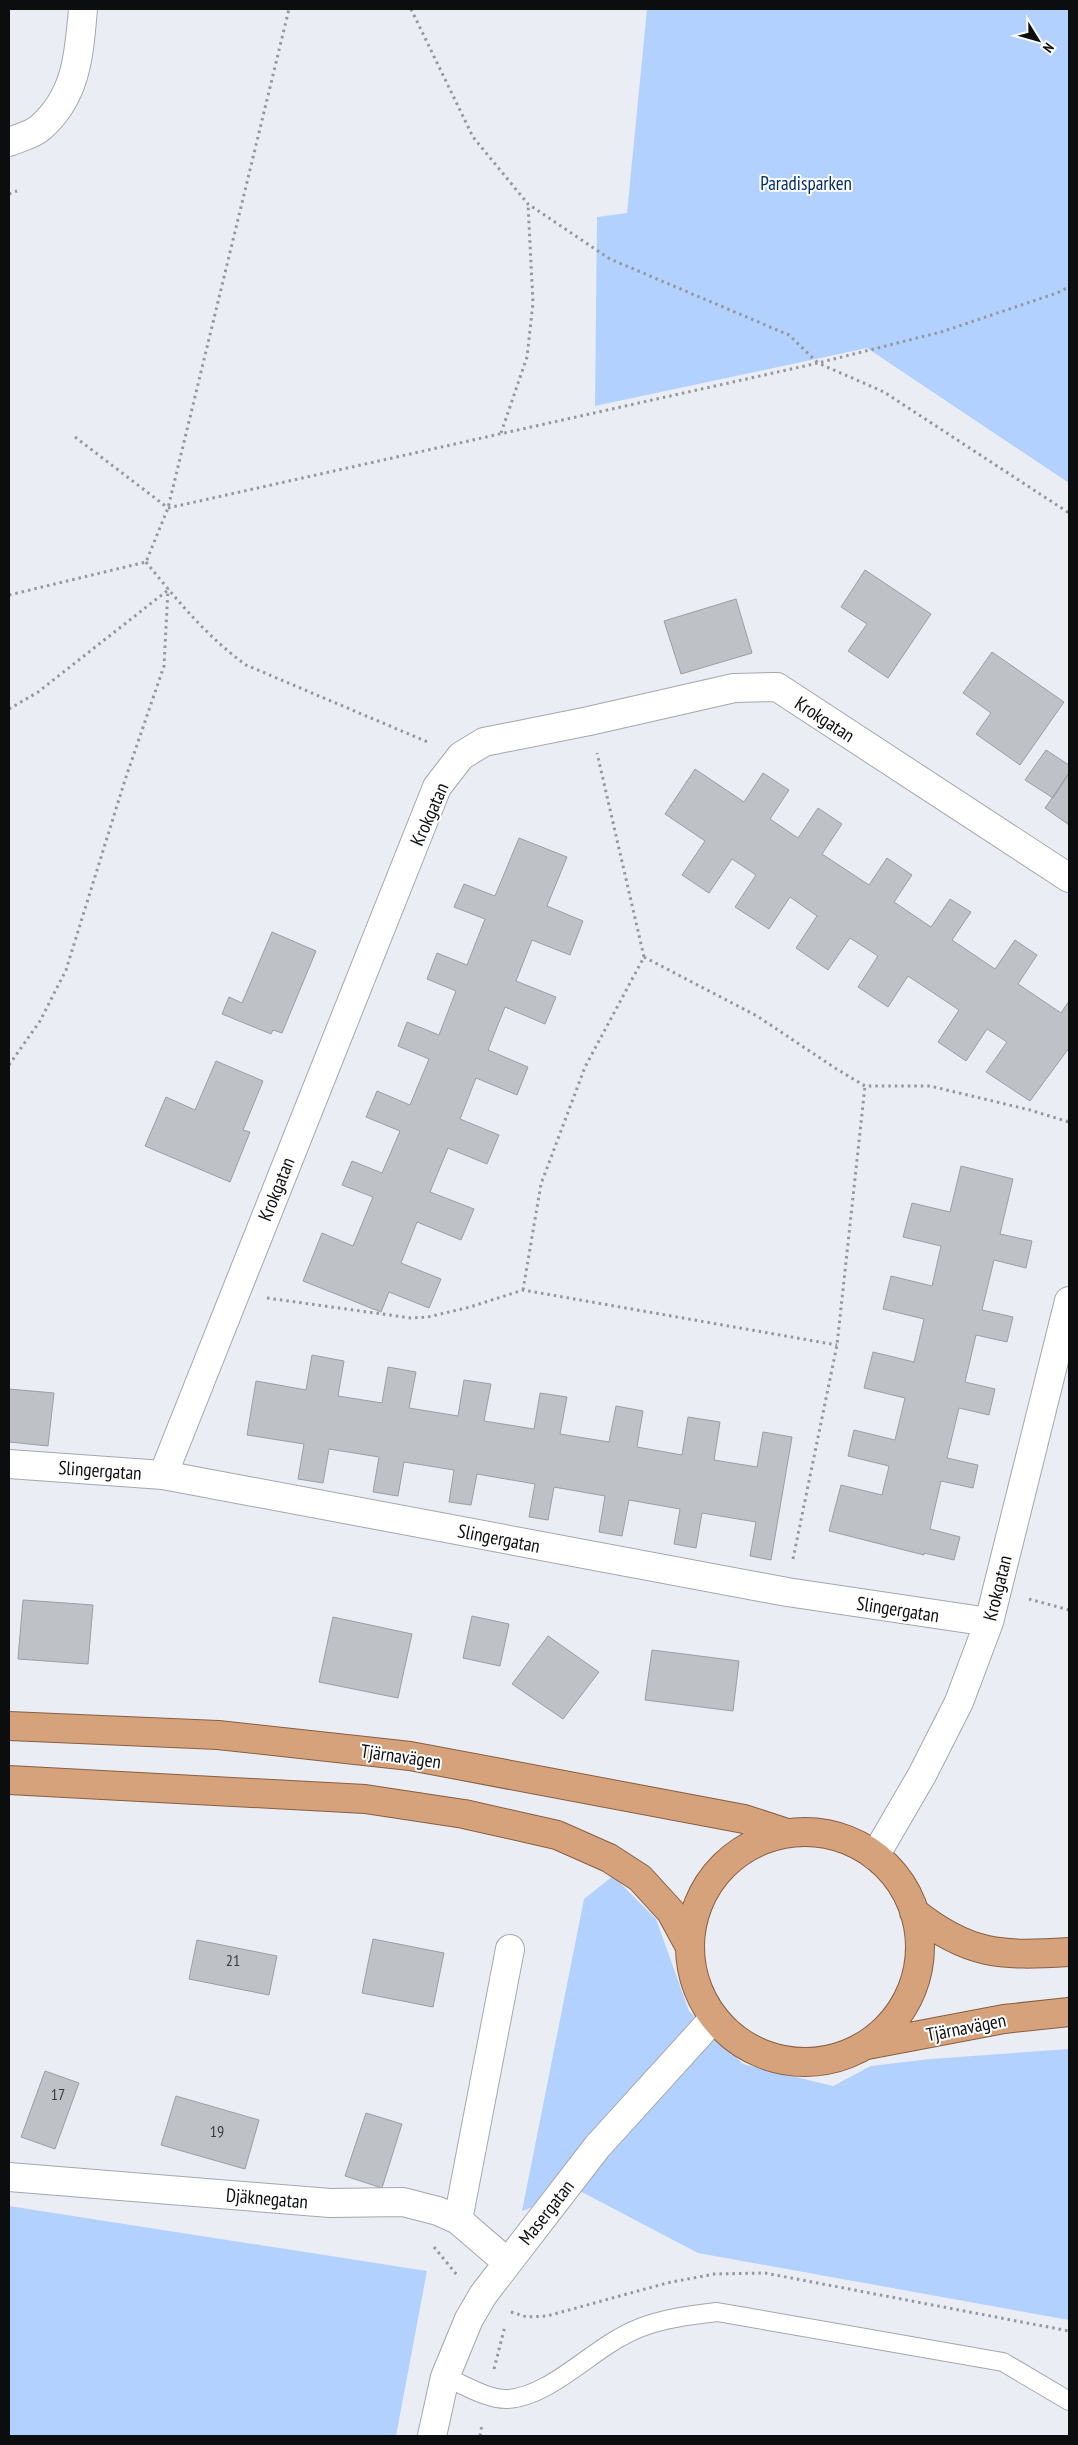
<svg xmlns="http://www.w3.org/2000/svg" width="1078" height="2445" font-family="'PT Sans Narrow',sans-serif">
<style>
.green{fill:#b3d1fe}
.building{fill:#bec2c7;stroke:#9b9ea4}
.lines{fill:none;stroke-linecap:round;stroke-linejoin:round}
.service-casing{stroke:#a3a7ad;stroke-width:20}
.minor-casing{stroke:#a3a7ad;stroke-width:30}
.tertiary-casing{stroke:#a3a7ad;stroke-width:30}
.trunk-casing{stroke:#885e41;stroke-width:30}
.path{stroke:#94979b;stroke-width:3;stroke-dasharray:2.5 4;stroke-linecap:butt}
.service{stroke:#fff;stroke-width:18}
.minor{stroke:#fff;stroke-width:28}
.tertiary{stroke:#fff;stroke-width:28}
.trunk{stroke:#d6a27c;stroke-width:28}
.labels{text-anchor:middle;stroke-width:4;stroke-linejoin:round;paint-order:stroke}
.number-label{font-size:16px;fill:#383a3c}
.park-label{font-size:19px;fill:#002e6b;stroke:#fff}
.street-label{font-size:19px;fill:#0b0d0e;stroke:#fff}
</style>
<rect width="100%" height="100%" fill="#eaeef4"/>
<path class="green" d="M 647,9 L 1069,9 L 1069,483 L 867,348 L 595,406 L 597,217 L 627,213 Z
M 613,1876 L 656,1919 L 689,2011 L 743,2064 L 833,2086 L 871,2066 L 930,2059 L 1069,2049 L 1069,2320 L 698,2253 L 578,2190 L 522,2211 L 584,1899 Z
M 9,2206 L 427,2271 L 396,2436 L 9,2436 Z"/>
<path class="building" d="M 865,570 L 931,614 L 888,678 L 848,651 L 867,624 L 841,607 Z
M 736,599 L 752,653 L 681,674 L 664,621 Z
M 992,652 L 1064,702 L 1020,765 L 976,734 L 991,713 L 963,693 Z
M 1046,750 L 1069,765 L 1069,773 L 1053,798 L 1025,780 Z
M 695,769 L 744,802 L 763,773 L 789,790 L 770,819 L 798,838 L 818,808 L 842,824 L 822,854 L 869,885 L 887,858 L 912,875 L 894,902 L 931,927 L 950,899 L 971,912 L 952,940 L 995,969 L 1015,940 L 1037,955 L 1018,984 L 1061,1013 L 1069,1001 L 1069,1048 L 1030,1101 L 986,1072 L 1007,1042 L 987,1029 L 966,1061 L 938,1042 L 959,1010 L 908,976 L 888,1007 L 858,987 L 878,956 L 850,938 L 828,970 L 796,948 L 817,916 L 790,897 L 769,929 L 735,907 L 756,875 L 732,859 L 709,893 L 682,875 L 705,841 L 665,814 Z
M 1069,773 L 1069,825 L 1045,808 Z
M 519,838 L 567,857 L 547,906 L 583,921 L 570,955 L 532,940 L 516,981 L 556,997 L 545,1024 L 505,1007 L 488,1050 L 528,1067 L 517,1095 L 476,1078 L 460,1119 L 499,1135 L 487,1164 L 448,1148 L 430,1192 L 474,1209 L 461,1240 L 417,1222 L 401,1263 L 441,1279 L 429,1308 L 389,1292 L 381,1312 L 303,1281 L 322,1233 L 353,1246 L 373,1197 L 342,1185 L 352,1161 L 382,1173 L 400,1131 L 366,1117 L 377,1091 L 410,1105 L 429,1059 L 398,1046 L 407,1022 L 439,1035 L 456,991 L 427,979 L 437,953 L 467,965 L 485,919 L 454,907 L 464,884 L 495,896 Z
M 272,932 L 316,951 L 282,1033 L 273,1030 L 271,1034 L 222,1014 L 229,997 L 242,1003 Z
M 216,1061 L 263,1081 L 243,1130 L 250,1132 L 230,1182 L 145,1146 L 166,1097 L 195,1110 Z
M 961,1166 L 1013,1179 L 1000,1234 L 1032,1241 L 1026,1268 L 994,1260 L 982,1310 L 1013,1317 L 1007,1342 L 976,1335 L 965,1382 L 995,1389 L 989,1415 L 959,1408 L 947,1458 L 978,1465 L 973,1488 L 941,1481 L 930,1529 L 960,1537 L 954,1560 L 924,1553 L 924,1555 L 829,1531 L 841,1485 L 882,1495 L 889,1466 L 848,1456 L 854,1430 L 895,1440 L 905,1398 L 864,1388 L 873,1352 L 914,1362 L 924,1319 L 883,1309 L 891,1276 L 932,1286 L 941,1246 L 903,1237 L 912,1203 L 950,1212 Z
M 312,1355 L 344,1361 L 338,1396 L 382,1403 L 388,1367 L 416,1372 L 409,1408 L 458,1416 L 464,1380 L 491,1384 L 484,1421 L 534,1429 L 540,1393 L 567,1397 L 560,1434 L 609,1442 L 616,1406 L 643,1411 L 637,1447 L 682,1455 L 688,1417 L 720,1422 L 714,1460 L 757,1467 L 763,1432 L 792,1437 L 771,1560 L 750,1556 L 756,1522 L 702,1513 L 696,1548 L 674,1544 L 680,1509 L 629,1500 L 622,1536 L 599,1532 L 605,1496 L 554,1487 L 548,1520 L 529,1517 L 535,1484 L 477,1474 L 471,1505 L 449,1502 L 454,1470 L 404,1462 L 398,1496 L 373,1492 L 379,1457 L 329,1449 L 323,1483 L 298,1479 L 304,1444 L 247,1435 L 256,1381 L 306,1390 Z
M 9,1389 L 54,1393 L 48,1446 L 9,1442 Z
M 23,1600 L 93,1605 L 88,1664 L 18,1659 Z
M 472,1616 L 509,1624 L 500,1666 L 463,1658 Z
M 333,1617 L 412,1634 L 398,1698 L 319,1682 Z
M 548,1636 L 599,1672 L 563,1719 L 512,1684 Z
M 652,1650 L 739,1661 L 733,1711 L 645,1700 Z
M 373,1939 L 444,1953 L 433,2007 L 362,1993 Z
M 197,1940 L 277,1956 L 269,1995 L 189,1979 Z
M 45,2071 L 79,2083 L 55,2149 L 21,2137 Z
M 176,2096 L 259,2120 L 245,2169 L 161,2145 Z
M 366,2113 L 402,2124 L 382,2188 L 345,2176 Z"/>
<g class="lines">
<defs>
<path id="service" d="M 445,2377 C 463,2384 486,2399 506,2399 C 545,2398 585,2357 619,2338 C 649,2320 683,2316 717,2312 L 1003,2362 L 1069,2401"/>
<path id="minor" d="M 9,142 C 18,138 32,135 40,128 C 77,96 79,54 83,9
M 9,1464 L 163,1475 L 787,1592 L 989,1622
M 163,1475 L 437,787 L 461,756 L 484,742 L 589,721 L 734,688 L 777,687 L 1069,878
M 875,1856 L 922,1775 L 959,1702 L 989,1622 L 1069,1301
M 9,2177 L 330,2203 L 403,2202 L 438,2211 L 458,2220 L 507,2262
M 458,2220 L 510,1949"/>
<path id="tertiary" d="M 432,2436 L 445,2377 L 469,2319 L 483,2295 L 597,2147 L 714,2018"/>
<path id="trunk" d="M 9,1726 L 218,1735 L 410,1756 L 744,1819 L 787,1833
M 9,1780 L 365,1799 L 464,1814 L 557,1835 L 609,1858 L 640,1878 L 671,1912 L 689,1945
M690 1947a115 115 0 1 1 230 0a115 115 0 1 1-230 0Z
M 914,1912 C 969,1956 1002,1956 1069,1952
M 867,2045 L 1004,2019 L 1069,2012"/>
</defs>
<use href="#service" class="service-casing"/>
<use href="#minor" class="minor-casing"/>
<use href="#tertiary" class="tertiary-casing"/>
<use href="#trunk" class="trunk-casing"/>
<path class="path" d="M 411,9 L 473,137 L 528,204 L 610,259 L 789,335 L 818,363 L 941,332 L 1057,293 L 1069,287
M 9,194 L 17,191
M 501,433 L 527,357 L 533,303 L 528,204
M 75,437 L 168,508
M 168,508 L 818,363 L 884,392 L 1069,513
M 146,562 C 176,599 207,637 246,665 L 430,743
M 9,595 L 146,562 L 168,508 L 289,9
M 9,709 L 38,692 L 168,590
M 644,957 L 757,1016 L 835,1068 L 865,1086 L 930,1086 L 1030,1110 L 1069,1122
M 9,1065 L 40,1021 L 66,970 L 125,780 L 164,666 L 168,589
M 523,1290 L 541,1184 L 585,1067 L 644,957 L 597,753
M 267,1298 L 411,1318 L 428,1317 L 470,1307 L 523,1290 L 837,1345
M 793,1559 L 837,1345 L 865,1086
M 1029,1599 L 1069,1610
M 434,2247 L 457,2275
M 511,2312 L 527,2317 L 547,2316 L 667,2283 L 714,2274 L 765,2273 L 1069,2331
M 494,2369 L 505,2326
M 480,2436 L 482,2424"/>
<use href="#service" class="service"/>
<use href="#minor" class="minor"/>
<use href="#tertiary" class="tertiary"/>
<use href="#trunk" class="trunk"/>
</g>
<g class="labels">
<g class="number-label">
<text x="233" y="1966">21</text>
<text x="58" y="2100">17</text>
<text x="217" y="2137">19</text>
</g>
<g class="park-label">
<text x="806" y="190">Paradisparken</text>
</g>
<g class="street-label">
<text transform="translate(825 719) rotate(33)" y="7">Krokgatan</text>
<text transform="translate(429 814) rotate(-66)" y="7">Krokgatan</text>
<text transform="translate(276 1189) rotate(-68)" y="7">Krokgatan</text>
<text transform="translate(100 1470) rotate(4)" y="7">Slingergatan</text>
<text transform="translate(499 1538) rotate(11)" y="7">Slingergatan</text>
<text transform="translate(997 1588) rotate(-76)" y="7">Krokgatan</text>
<text transform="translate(898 1609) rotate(9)" y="7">Slingergatan</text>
<text transform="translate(401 1756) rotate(8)" y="7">Tjärnavägen</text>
<text transform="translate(966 2027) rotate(-11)" y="7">Tjärnavägen</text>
<text transform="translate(267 2198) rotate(5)" y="7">Djäknegatan</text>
<text transform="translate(546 2212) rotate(-52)" y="7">Masergatan</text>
</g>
</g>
<rect width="1078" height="2445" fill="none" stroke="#0b0d0e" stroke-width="20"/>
<g transform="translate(1038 40) rotate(127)" stroke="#ffffff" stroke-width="4" paint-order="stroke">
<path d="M0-4L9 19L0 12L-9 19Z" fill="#0b0d0e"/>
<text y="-8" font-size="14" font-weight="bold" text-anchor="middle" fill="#0b0d0e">N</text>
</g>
</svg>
